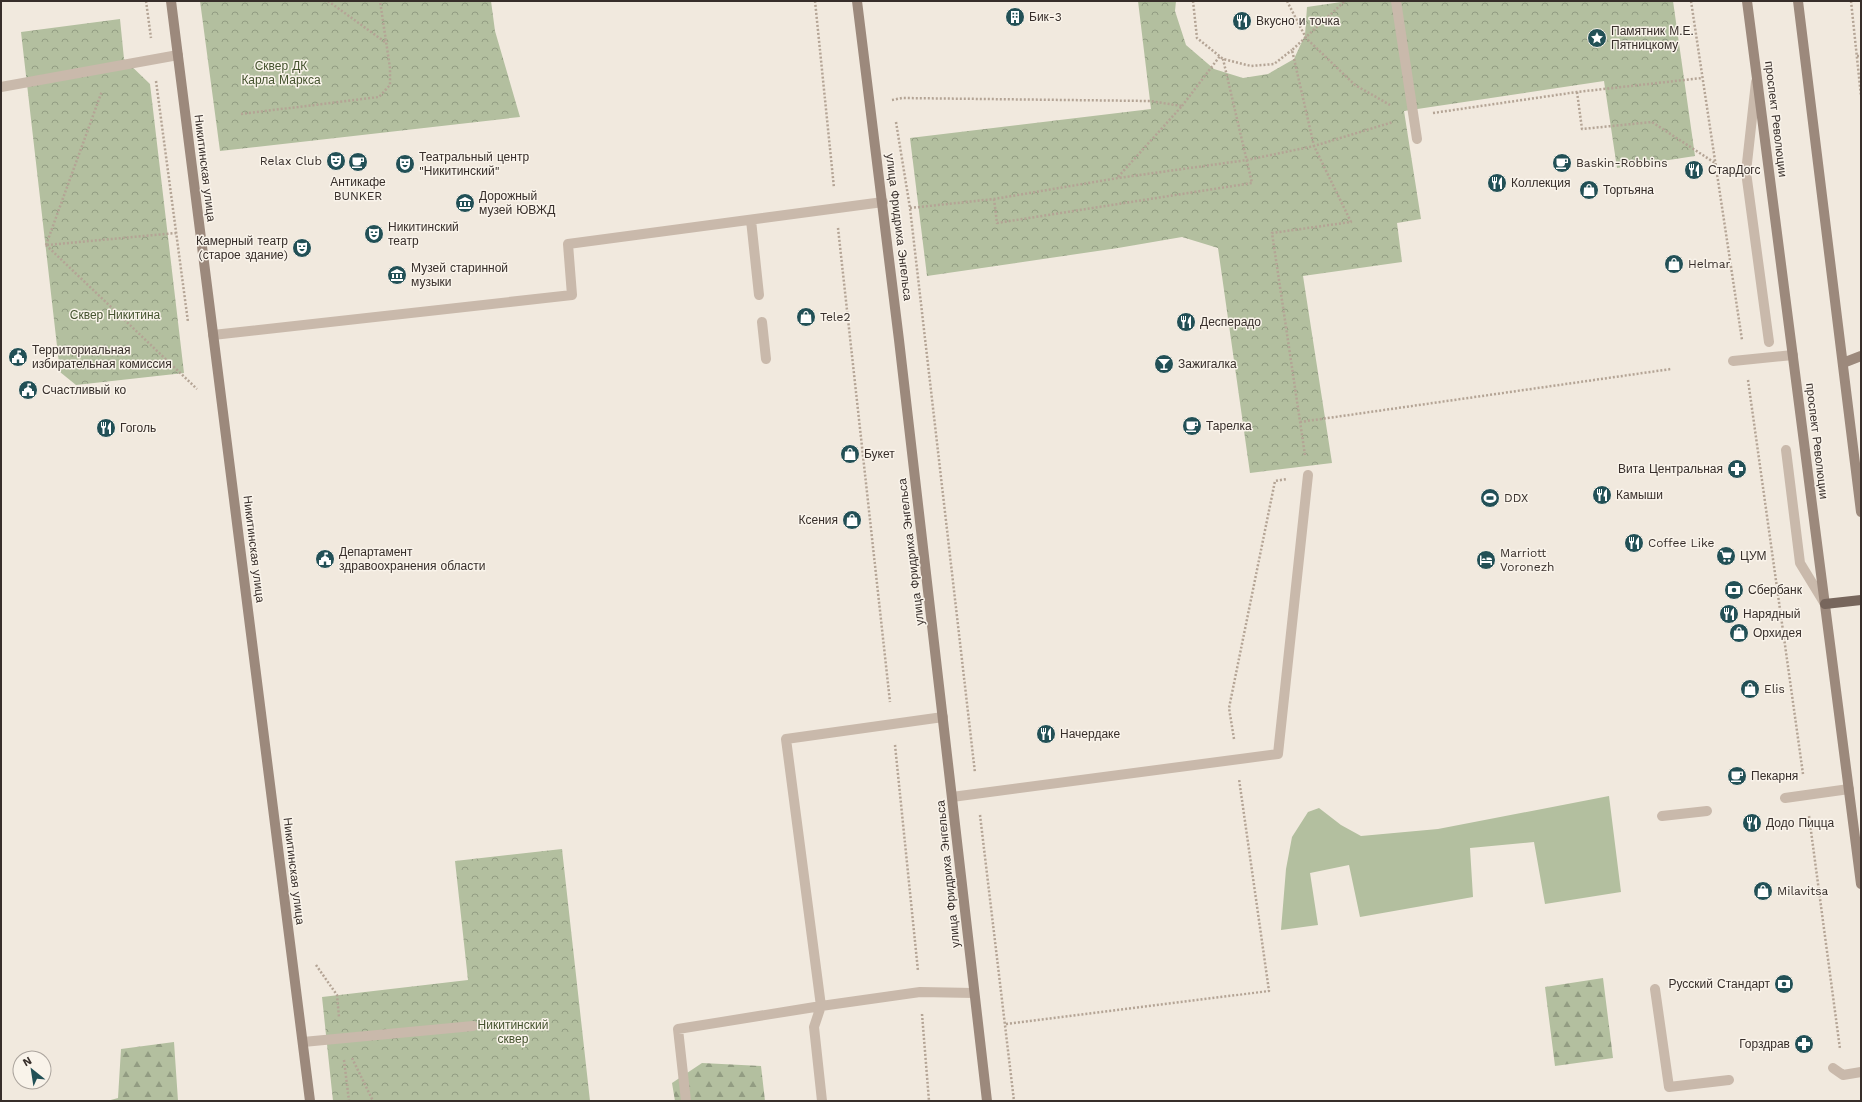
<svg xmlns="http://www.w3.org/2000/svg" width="1862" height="1102" font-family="'Work Sans',sans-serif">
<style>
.grass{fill:#b3bf9f}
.forest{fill:url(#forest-firs)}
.park{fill:url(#park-crowns)}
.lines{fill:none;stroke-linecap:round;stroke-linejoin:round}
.path{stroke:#b4a495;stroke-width:2.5;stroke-dasharray:2 2;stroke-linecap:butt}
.lane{stroke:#c9b9ab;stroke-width:10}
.secondary{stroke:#9c897c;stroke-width:10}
.primary{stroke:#77665c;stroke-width:10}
.labels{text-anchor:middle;stroke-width:3;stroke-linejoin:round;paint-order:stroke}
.poi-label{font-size:12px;fill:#372e2a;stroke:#f9f3ea;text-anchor:start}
.park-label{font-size:12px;fill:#45532f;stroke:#f9f3ea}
.street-label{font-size:12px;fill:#372e2a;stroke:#f9f3ea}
</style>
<defs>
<pattern id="forest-firs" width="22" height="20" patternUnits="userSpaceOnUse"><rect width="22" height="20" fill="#b3bf9f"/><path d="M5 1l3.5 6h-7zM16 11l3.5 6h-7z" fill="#929c82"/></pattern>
<pattern id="park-crowns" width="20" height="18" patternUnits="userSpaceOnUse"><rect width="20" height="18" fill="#b3bf9f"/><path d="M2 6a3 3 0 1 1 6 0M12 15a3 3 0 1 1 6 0" fill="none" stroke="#929c82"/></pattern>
</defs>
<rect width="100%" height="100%" fill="#f1e9de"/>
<path class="grass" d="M 1609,796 L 1621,892 L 1545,904 L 1534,842 L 1470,848 L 1473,897 L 1360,917 L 1349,865 L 1310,873 L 1318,925 L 1281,930 L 1286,869 L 1292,837 L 1308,812 L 1319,808 L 1341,825 L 1361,836 L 1438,829 Z"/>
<path class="forest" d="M 1603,978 L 1613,1058 L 1555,1066 L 1545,987 Z
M 174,1042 L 178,1101 L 107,1101 L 118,1098 L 121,1049 Z
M 702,1063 L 761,1066 L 765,1101 L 675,1101 L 672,1083 Z"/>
<path class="park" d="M 200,1 L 491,1 L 495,31 L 520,117 L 220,151 Z
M 1138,1 L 1176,1 L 1175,11 L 1186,45 L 1214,69 L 1243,78 L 1268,74 L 1294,59 L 1305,35 L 1307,7 L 1348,1 L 1673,1 L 1695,156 L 1617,168 L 1604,81 L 1404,111 L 1421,219 L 1397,223 L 1402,262 L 1303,276 L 1332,463 L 1250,473 L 1218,248 L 1182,237 L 1118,248 L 927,276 L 910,138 L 1151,109 Z
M 120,19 L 124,59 L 150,84 L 184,373 L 76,385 L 60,372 L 21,32 Z
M 562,849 L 590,1101 L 333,1101 L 322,997 L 468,980 L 455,861 Z"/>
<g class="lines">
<path class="path" d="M 146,1 L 151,38
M 328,1 L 385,42
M 815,1 L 834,188
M 1193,1 L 1197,38 L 1223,59 L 1251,66 L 1274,64 L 1292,50
M 1287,1 L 1306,38 L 1355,85 L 1390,105
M 1691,1 L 1742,340
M 1851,1 L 1861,96
M 1857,56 L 1861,56
M 156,81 L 188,322
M 1577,92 L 1582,129 L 1652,122 L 1715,163
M 892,100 L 902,98 L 1150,101 L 1182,106 L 1118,177
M 1182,106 L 1220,56
M 1433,113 L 1577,92 L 1702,78
M 241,114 L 379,97 L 390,85 L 390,68 L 380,1
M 896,122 L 910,208 L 975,773
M 994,199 L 997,223 L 1252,183 L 1223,59
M 910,208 L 994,199 L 1118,178 L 1247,160 L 1314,146 L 1393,122
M 838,228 L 890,702
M 46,245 L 197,389
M 46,245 L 102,91
M 47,245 L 176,233
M 1748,380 L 1803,774
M 1300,422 L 1671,369
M 1305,455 L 1272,233 L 1351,222 L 1314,146 L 1292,50 L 1345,1
M 1234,739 L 1229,708 L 1275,481 L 1287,479
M 895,745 L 918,971
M 980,815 L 1014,1101
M 1809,816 L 1840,1049
M 316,965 L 337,995 L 339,1017
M 922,1014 L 929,1101
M 1006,1024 L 1269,991 L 1239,779
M 352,1058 L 373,1101
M 344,1060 L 349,1101"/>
<path class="lane" d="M 1396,1 L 1417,139
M 1756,82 L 1746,172 L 1769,342
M 1,87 L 178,55
M 751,220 L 759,295
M 762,322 L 766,359
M 213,335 L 572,295 L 568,244 L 883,202
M 1733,361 L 1793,355
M 1786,450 L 1800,563 L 1825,604
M 943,717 L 786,739 L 821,1006 L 920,992 L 974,993
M 952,797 L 1278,754 L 1308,475
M 1785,798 L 1849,789
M 1662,816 L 1707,811
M 1655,989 L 1669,1087 L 1729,1080
M 303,1042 L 473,1026
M 1833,1068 L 1843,1075 L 1861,1072
M 686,1101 L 678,1029 L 821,1006 L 814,1027 L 822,1101"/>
<path class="secondary" d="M 171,1 L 310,1101
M 857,1 L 899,340 L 987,1101
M 1747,1 L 1861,884
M 1798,1 L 1861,512
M 1843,363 L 1861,356"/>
<path class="primary" d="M 1825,604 L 1861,600"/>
</g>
<defs>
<symbol id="building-disc" viewBox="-11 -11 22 22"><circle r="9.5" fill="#225056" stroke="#f9f3ea"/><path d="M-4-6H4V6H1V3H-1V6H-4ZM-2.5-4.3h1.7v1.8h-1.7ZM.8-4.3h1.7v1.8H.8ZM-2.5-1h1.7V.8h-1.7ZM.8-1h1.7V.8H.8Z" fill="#fff"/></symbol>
<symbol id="restaurant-disc" viewBox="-11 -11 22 22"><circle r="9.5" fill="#225056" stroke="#f9f3ea"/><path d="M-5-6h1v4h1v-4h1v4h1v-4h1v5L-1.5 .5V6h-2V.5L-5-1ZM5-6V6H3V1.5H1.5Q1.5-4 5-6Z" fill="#fff"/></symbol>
<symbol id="sight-disc" viewBox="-11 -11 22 22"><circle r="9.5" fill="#225056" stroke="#f9f3ea"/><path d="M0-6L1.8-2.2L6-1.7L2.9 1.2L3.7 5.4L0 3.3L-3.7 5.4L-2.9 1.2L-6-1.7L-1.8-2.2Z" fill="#fff"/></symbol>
<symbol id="theatre-disc" viewBox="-11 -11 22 22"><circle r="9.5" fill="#225056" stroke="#f9f3ea"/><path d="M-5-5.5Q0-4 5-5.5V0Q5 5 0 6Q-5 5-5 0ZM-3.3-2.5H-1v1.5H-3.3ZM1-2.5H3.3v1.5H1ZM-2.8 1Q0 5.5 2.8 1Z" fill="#fff"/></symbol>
<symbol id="cafe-disc" viewBox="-11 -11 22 22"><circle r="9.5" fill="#225056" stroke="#f9f3ea"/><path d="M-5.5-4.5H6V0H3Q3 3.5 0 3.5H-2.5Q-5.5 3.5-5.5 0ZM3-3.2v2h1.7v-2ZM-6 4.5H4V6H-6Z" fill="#fff"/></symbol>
<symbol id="shop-disc" viewBox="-11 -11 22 22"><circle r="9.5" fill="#225056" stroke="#f9f3ea"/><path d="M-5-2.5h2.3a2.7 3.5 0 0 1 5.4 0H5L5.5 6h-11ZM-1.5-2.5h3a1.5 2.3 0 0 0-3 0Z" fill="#fff"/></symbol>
<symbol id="museum-disc" viewBox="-11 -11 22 22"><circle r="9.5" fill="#225056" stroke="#f9f3ea"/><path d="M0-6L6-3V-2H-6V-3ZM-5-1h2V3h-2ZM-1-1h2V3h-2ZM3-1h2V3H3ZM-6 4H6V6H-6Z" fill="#fff"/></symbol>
<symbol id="civic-disc" viewBox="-11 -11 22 22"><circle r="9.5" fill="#225056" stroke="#f9f3ea"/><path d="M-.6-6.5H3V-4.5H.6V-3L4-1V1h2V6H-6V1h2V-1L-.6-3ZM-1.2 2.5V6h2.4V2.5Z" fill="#fff"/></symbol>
<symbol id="bar-disc" viewBox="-11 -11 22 22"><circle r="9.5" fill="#225056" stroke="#f9f3ea"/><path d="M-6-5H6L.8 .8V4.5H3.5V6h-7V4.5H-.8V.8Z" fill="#fff"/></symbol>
<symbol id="pharmacy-disc" viewBox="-11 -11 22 22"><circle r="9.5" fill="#225056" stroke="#f9f3ea"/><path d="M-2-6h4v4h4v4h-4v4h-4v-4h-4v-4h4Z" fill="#fff"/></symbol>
<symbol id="stadium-disc" viewBox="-11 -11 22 22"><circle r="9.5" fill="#225056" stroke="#f9f3ea"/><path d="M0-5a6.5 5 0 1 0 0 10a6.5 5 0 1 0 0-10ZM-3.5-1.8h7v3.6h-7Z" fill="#fff"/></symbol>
<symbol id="supermarket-disc" viewBox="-11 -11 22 22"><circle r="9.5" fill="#225056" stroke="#f9f3ea"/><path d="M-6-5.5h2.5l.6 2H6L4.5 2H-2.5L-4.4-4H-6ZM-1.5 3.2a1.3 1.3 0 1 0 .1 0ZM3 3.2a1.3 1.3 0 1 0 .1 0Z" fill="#fff"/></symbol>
<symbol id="hotel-disc" viewBox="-11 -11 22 22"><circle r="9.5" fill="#225056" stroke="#f9f3ea"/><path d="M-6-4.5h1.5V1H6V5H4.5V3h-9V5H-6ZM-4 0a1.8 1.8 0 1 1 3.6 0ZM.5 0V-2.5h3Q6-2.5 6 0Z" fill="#fff"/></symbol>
<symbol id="bank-disc" viewBox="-11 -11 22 22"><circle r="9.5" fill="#225056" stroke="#f9f3ea"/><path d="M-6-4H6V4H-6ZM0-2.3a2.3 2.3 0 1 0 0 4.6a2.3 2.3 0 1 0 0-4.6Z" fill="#fff"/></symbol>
</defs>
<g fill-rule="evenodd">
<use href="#building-disc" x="1004" y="6" width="22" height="22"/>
<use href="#restaurant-disc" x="1231" y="10" width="22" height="22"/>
<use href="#sight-disc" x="1586" y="27" width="22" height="22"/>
<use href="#theatre-disc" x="325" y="150" width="22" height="22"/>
<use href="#cafe-disc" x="347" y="151" width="22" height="22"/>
<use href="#cafe-disc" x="1551" y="152" width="22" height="22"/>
<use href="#theatre-disc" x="394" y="153" width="22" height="22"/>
<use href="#restaurant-disc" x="1683" y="159" width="22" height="22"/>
<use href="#restaurant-disc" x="1486" y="172" width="22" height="22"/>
<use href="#shop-disc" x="1578" y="179" width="22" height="22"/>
<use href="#museum-disc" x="454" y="192" width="22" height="22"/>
<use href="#theatre-disc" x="363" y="223" width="22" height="22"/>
<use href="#theatre-disc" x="291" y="237" width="22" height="22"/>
<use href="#shop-disc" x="1663" y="253" width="22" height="22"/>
<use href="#museum-disc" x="386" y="264" width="22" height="22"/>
<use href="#shop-disc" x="795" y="306" width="22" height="22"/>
<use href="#restaurant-disc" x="1175" y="311" width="22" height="22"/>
<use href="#civic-disc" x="7" y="346" width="22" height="22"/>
<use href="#bar-disc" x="1153" y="353" width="22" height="22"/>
<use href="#civic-disc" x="17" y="379" width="22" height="22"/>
<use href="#cafe-disc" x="1181" y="415" width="22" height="22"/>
<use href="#restaurant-disc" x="95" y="417" width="22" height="22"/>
<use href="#shop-disc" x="839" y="443" width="22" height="22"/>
<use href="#pharmacy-disc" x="1726" y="458" width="22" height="22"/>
<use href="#restaurant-disc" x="1591" y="484" width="22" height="22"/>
<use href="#stadium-disc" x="1479" y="487" width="22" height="22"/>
<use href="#shop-disc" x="841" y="509" width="22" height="22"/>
<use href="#restaurant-disc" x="1623" y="532" width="22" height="22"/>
<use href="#supermarket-disc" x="1715" y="545" width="22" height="22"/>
<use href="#civic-disc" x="314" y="548" width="22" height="22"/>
<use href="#hotel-disc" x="1475" y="549" width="22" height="22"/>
<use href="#bank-disc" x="1723" y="579" width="22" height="22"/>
<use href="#restaurant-disc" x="1718" y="603" width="22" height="22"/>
<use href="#shop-disc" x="1728" y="622" width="22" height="22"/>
<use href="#shop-disc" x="1739" y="678" width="22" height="22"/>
<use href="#restaurant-disc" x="1035" y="723" width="22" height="22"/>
<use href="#cafe-disc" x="1726" y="765" width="22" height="22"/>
<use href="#restaurant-disc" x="1741" y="812" width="22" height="22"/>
<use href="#shop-disc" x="1752" y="880" width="22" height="22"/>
<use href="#bank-disc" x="1773" y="973" width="22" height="22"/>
<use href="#pharmacy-disc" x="1793" y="1033" width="22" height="22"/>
</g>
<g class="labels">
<g class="poi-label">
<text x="1029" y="21">Бик-3</text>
<text x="1256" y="25">Вкусно и точка</text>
<text x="1611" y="35">Памятник М.Е.<tspan x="1611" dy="14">Пятницкому</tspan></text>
<text x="419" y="161">Театральный центр<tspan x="419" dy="14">"Никитинский"</tspan></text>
<text x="322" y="165" text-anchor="end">Relax Club</text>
<text x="1576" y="167">Baskin-Robbins</text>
<text x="1708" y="174">СтарДогс</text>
<text x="358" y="186" text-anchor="middle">Антикафе<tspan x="358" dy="14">BUNKER</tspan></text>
<text x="1511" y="187">Коллекция</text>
<text x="1603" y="194">Тортьяна</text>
<text x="479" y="200">Дорожный<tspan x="479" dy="14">музей ЮВЖД</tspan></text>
<text x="388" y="231">Никитинский<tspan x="388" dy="14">театр</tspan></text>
<text x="288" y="245" text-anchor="end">Камерный театр<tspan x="288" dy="14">(старое здание)</tspan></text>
<text x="1688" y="268">Helmar</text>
<text x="411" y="272">Музей старинной<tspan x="411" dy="14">музыки</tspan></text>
<text x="820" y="321">Tele2</text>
<text x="1200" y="326">Десперадо</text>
<text x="32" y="354">Территориальная<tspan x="32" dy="14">избирательная комиссия</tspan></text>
<text x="1178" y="368">Зажигалка</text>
<text x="42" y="394">Счастливый ко</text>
<text x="1206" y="430">Тарелка</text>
<text x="120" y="432">Гоголь</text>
<text x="864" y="458">Букет</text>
<text x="1723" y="473" text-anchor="end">Вита Центральная</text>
<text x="1616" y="499">Камыши</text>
<text x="1504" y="502">DDX</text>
<text x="838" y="524" text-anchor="end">Ксения</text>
<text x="1648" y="547">Coffee Like</text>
<text x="339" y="556">Департамент<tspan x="339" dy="14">здравоохранения области</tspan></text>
<text x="1500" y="557">Marriott<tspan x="1500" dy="14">Voronezh</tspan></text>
<text x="1740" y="560">ЦУМ</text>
<text x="1748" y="594">Сбербанк</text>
<text x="1743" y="618">Нарядный</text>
<text x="1753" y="637">Орхидея</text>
<text x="1764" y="693">Elis</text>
<text x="1060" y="738">Начердаке</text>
<text x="1751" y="780">Пекарня</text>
<text x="1766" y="827">Додо Пицца</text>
<text x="1777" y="895">Milavitsa</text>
<text x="1770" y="988" text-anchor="end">Русский Стандарт</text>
<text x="1790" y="1048" text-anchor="end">Горздрав</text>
</g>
<g class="park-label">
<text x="281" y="70">Сквер ДК<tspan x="281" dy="14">Карла Маркса</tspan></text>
<text x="115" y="319">Сквер Никитина</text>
<text x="513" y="1029">Никитинский<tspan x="513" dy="14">сквер</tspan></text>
</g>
<g class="street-label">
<text transform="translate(1776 119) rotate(83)" y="4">проспект Революции</text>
<text transform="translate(205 168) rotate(83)" y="4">Никитинская улица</text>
<text transform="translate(899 227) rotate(83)" y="4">улица Фридриха Энгельса</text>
<text transform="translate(1817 441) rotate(83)" y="4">проспект Революции</text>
<text transform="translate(254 549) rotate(83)" y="4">Никитинская улица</text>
<text transform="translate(911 552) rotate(-97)" y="4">улица Фридриха Энгельса</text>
<text transform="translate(294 871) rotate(83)" y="4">Никитинская улица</text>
<text transform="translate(948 874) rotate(-96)" y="4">улица Фридриха Энгельса</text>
</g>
</g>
<rect width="1862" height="1102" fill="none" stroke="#372e2a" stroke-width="4"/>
<g transform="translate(32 1070) rotate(330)"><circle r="19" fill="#f9f3ea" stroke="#aba49d"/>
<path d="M0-3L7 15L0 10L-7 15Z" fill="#225056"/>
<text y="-6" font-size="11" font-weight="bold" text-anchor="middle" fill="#372e2a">N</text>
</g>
</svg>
